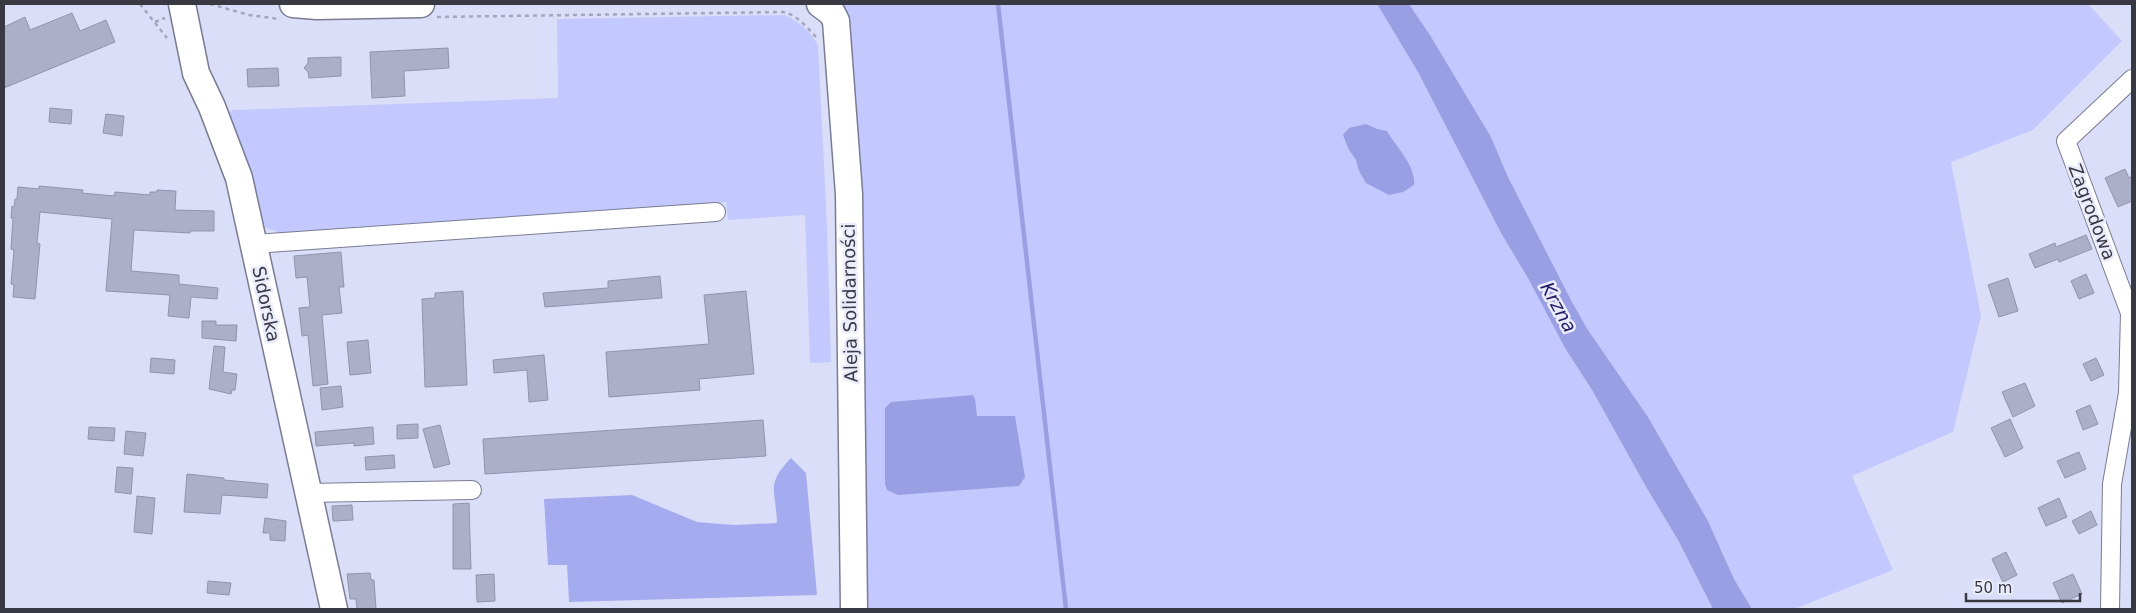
<svg xmlns="http://www.w3.org/2000/svg" width="2136" height="613" font-family="'DejaVu Sans',sans-serif">
<style>
.green{fill:#c3c9fe}
.forest{fill:#a5abef}
.water{fill:#999fe3}
.lines{fill:none;stroke-linecap:round;stroke-linejoin:round}
.stream{stroke:#999fe3;stroke-width:4.5}
.building{fill:#acafc8;stroke:#9194ac}
.street-casing{stroke:#797c93;stroke-width:20}
.secondary-casing{stroke:#797c93;stroke-width:29}
.path{stroke:#a4a7bb;stroke-width:2.5;stroke-dasharray:4 4;stroke-linecap:butt}
.street{stroke:#fff;stroke-width:18}
.secondary{stroke:#fff;stroke-width:26}
.labels{text-anchor:middle;stroke-width:5;stroke-linejoin:round;paint-order:stroke}
.street-label{font-size:18px;fill:#383943;stroke:#eaecfb}
.water-label{font-size:19px;font-style:italic;fill:#241a68;stroke:#eaecfb}
</style>
<rect width="100%" height="100%" fill="#dbdef8"/>
<path class="green" d="M 841,4 L 1377,4 L 1418,72 L 1501,233 L 1529,280 L 1565,348 L 1592,390 L 1645,485 L 1678,540 L 1713,609 L 860,609 L 849,141 Z
M 1409,4 L 2088,4 L 2122,41 L 2033,130 L 1951,162 L 1981,316 L 1953,432 L 1852,476 L 1893,570 L 1794,609 L 1752,609 L 1734,579 L 1708,521 L 1648,417 L 1588,330 L 1572,302 L 1508,177 L 1491,137 L 1430,35 Z
M 784,15 C 796,19 813,33 818,46 L 827,225 L 831,362 L 810,363 L 805,215 L 728,220 L 726,202 L 343,232 L 276,235 L 276,231 L 266,228 L 262,225 L 228,113 L 233,110 L 558,98 L 557,19 Z"/>
<path class="forest" d="M 791,458 L 806,473 L 817,595 L 569,602 L 567,565 L 548,565 L 544,499 L 632,495 L 697,522 L 734,525 L 777,523 C 776,490 765,485 791,458 Z"/>
<path class="water" d="M 1377,4 L 1409,4 L 1430,35 L 1491,137 L 1508,177 L 1572,302 L 1588,330 L 1648,417 L 1708,521 L 1734,579 L 1752,609 L 1713,609 L 1678,540 L 1645,485 L 1592,390 L 1565,348 L 1529,280 L 1501,233 L 1418,72 Z
M 1366,124 L 1377,129 L 1387,131 C 1396,147 1416,165 1414,185 L 1403,192 L 1389,195 L 1366,183 L 1359,171 L 1356,160 L 1349,150 L 1343,135 L 1349,128 Z
M 973,395 L 975,399 L 977,416 L 1015,416 L 1025,477 L 1019,486 L 898,495 L 887,490 L 885,484 L 885,408 L 891,402 Z"/>
<g class="lines">
<path class="stream" d="M 998,4 L 1066,609"/>
</g>
<path class="building" d="M 72,13 L 80,31 L 106,20 L 115,42 L 4,88 L 4,27 L 25,17 L 30,30 Z
M 448,48 L 449,68 L 404,71 L 405,96 L 372,98 L 370,52 Z
M 341,57 L 341,76 L 309,78 L 308,72 L 304,68 L 308,63 L 308,58 Z
M 278,68 L 279,86 L 248,87 L 247,69 Z
M 50,108 L 72,110 L 71,124 L 49,122 Z
M 106,114 L 124,116 L 122,136 L 103,133 Z
M 2125,169 L 2129,178 L 2132,176 L 2132,201 L 2118,207 L 2105,178 Z
M 39,186 L 83,190 L 82,193 L 114,196 L 115,192 L 150,195 L 150,192 L 157,192 L 157,190 L 176,191 L 175,210 L 214,211 L 214,231 L 190,231 L 190,233 L 134,230 L 131,271 L 179,275 L 179,284 L 218,288 L 217,299 L 191,297 L 189,318 L 168,316 L 170,295 L 106,291 L 112,219 L 40,212 L 37,243 L 40,244 L 35,299 L 13,297 L 14,285 L 11,284 L 14,250 L 11,249 L 13,218 L 11,218 L 12,206 L 14,207 L 15,199 L 17,199 L 18,187 L 39,189 Z
M 2086,235 L 2092,249 L 2059,262 L 2058,259 L 2035,268 L 2029,254 L 2055,243 L 2056,247 Z
M 341,252 L 344,287 L 339,287 L 342,313 L 322,315 L 328,384 L 313,386 L 308,335 L 302,336 L 299,308 L 310,307 L 307,277 L 296,278 L 294,256 Z
M 2086,274 L 2094,293 L 2079,299 L 2071,281 Z
M 660,276 L 662,298 L 545,307 L 543,293 L 608,288 L 608,281 Z
M 2008,278 L 2018,311 L 1999,317 L 1988,285 Z
M 463,291 L 467,385 L 425,387 L 422,299 L 435,298 L 435,293 Z
M 746,291 L 754,374 L 699,379 L 700,390 L 609,397 L 606,352 L 709,344 L 704,295 Z
M 202,321 L 216,321 L 216,325 L 237,325 L 236,341 L 202,338 Z
M 368,340 L 371,373 L 350,375 L 347,342 Z
M 214,346 L 225,347 L 223,372 L 237,374 L 235,390 L 232,390 L 231,394 L 209,389 Z
M 544,355 L 548,400 L 529,402 L 527,370 L 494,373 L 493,360 Z
M 151,358 L 175,360 L 174,374 L 150,372 Z
M 2096,358 L 2104,375 L 2091,381 L 2083,364 Z
M 2025,383 L 2035,406 L 2013,417 L 2002,392 Z
M 341,386 L 343,407 L 322,410 L 320,388 Z
M 2090,405 L 2098,424 L 2083,430 L 2076,411 Z
M 2010,419 L 2023,448 L 2005,457 L 1991,428 Z
M 763,420 L 766,456 L 485,474 L 483,439 Z
M 418,424 L 418,438 L 397,439 L 397,425 Z
M 440,425 L 450,464 L 434,468 L 423,429 Z
M 89,427 L 115,428 L 114,441 L 88,439 Z
M 373,427 L 374,444 L 354,446 L 354,443 L 316,446 L 315,432 Z
M 126,431 L 146,433 L 143,456 L 124,454 Z
M 2079,452 L 2086,469 L 2065,478 L 2057,461 Z
M 394,455 L 395,468 L 366,470 L 365,457 Z
M 117,467 L 133,468 L 131,494 L 115,492 Z
M 187,474 L 224,478 L 224,480 L 268,484 L 267,498 L 222,495 L 220,514 L 184,512 Z
M 137,496 L 155,498 L 152,534 L 134,532 Z
M 2059,498 L 2067,517 L 2046,526 L 2038,508 Z
M 469,503 L 471,569 L 453,569 L 453,504 Z
M 352,505 L 353,520 L 333,521 L 332,506 Z
M 2091,511 L 2097,525 L 2079,534 L 2072,521 Z
M 265,518 L 286,521 L 285,541 L 270,540 L 270,533 L 263,533 Z
M 2006,552 L 2017,575 L 2003,582 L 1992,559 Z
M 370,573 L 371,580 L 374,580 L 376,609 L 357,609 L 356,599 L 350,599 L 347,574 Z
M 494,574 L 495,601 L 477,602 L 476,575 Z
M 2073,574 L 2082,594 L 2062,603 L 2053,583 Z
M 208,581 L 231,583 L 229,595 L 207,593 Z"/>
<g class="lines">
<defs>
<path id="street" d="M 253,244 L 716,212
M 307,493 L 472,490
M 2110,609 L 2112,484 L 2128,393 L 2130,313 L 2066,141 L 2132,79"/>
<path id="secondary" d="M 182,4 L 196,73 L 212,107 L 239,178 L 334,609
M 293,4 L 317,6 L 421,4
M 820,4 L 832,13 L 836,21 L 849,194 L 854,609"/>
</defs>
<use href="#street" class="street-casing"/>
<use href="#secondary" class="secondary-casing"/>
<path class="path" d="M 140,4 L 167,38
M 210,4 L 249,15 L 279,19
M 437,17 L 783,12 C 798,15 807,28 817,38
M 155,22 L 165,18"/>
<use href="#street" class="street"/>
<use href="#secondary" class="secondary"/>
</g>
<g class="labels">
<g class="street-label">
<text transform="translate(2092 212) rotate(69)" y="6">Zagrodowa</text>
<text transform="translate(850 303) rotate(-91)" y="6">Aleja Solidarności</text>
<text transform="translate(266 304) rotate(78)" y="6">Sidorska</text>
</g>
<g class="water-label">
<text transform="translate(1559 307) rotate(61)" y="7">Krzna</text>
</g>
</g>
<rect width="2136" height="613" fill="none" stroke="#383943" stroke-width="10"/>
<path d="M1966 593v8h114v-8" fill="none" stroke="#383943" stroke-width="2.5"/>
<text x="1974" y="593" font-size="15" fill="#383943" stroke="#eaecfb" stroke-width="4" paint-order="stroke">50 m</text>
</svg>
